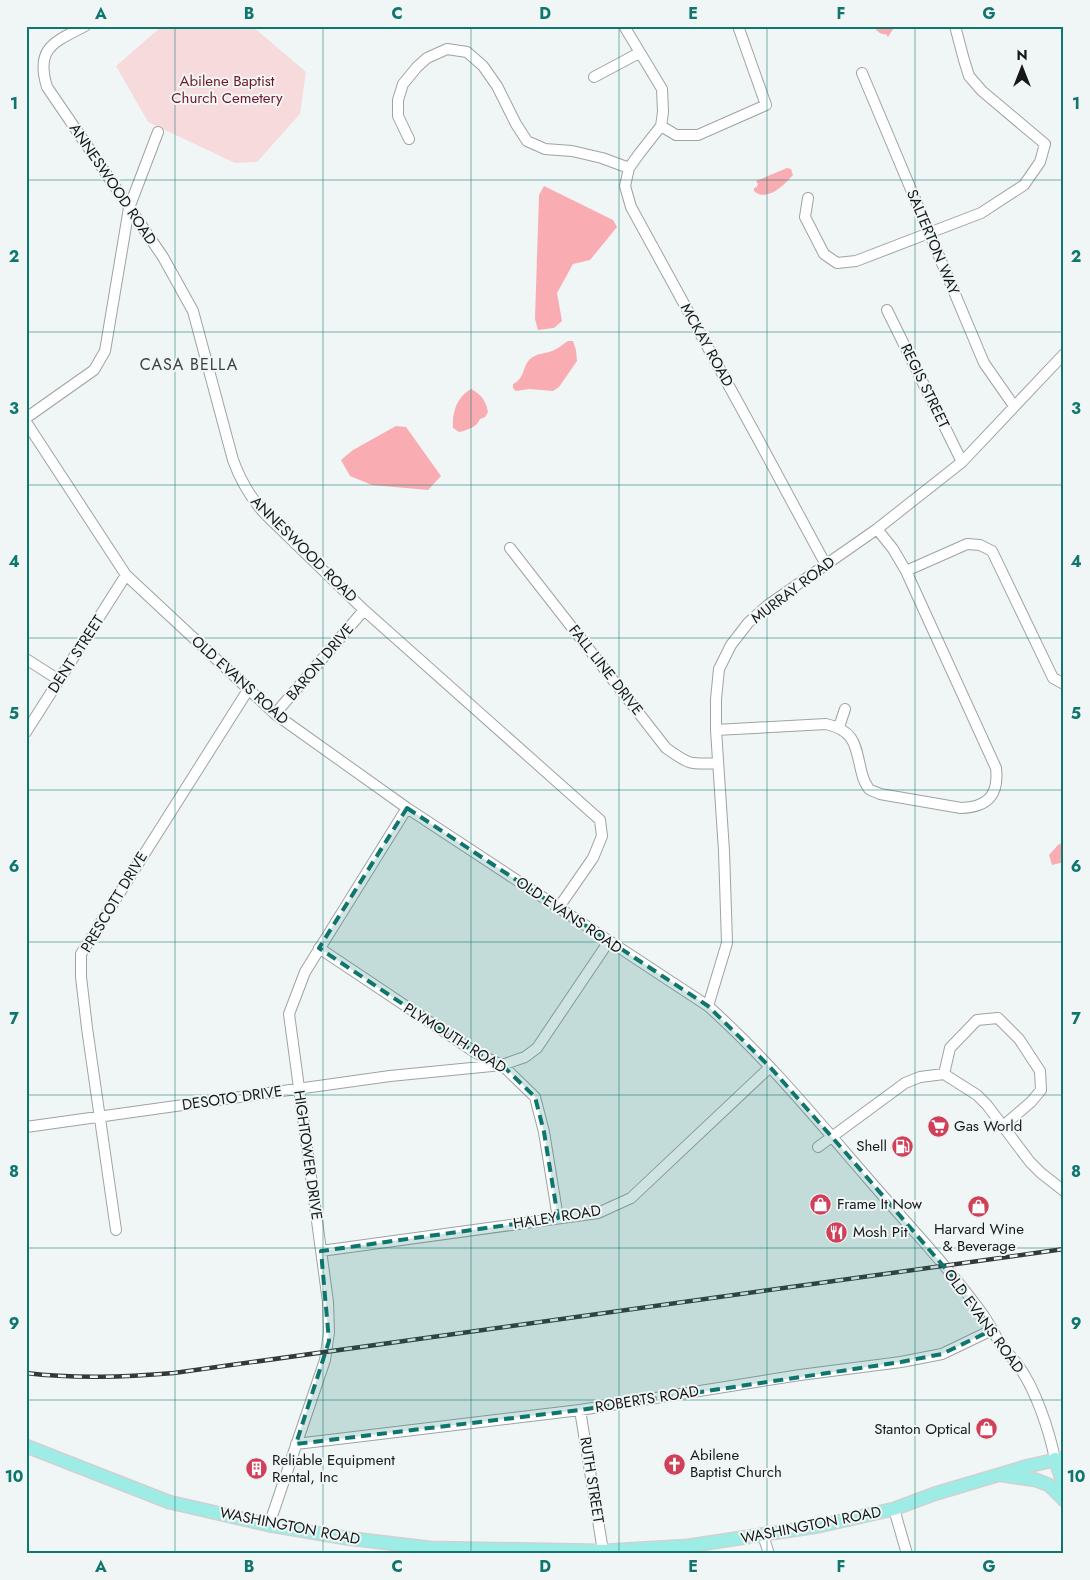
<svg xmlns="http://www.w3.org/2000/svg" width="1090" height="1580" font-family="Jost,sans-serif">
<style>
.green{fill:#f7dadc}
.water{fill:#f9acb2}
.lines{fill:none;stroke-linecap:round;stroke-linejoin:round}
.minor-casing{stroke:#9ea3a3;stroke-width:12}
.major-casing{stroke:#d0d1d1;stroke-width:15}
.minor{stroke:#fff;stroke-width:10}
.major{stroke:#9dece6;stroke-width:12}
.rail-casing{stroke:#343837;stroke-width:4.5}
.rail{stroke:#f0f6f6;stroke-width:2.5;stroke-dasharray:8;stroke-linecap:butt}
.marked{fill:#0f766e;fill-opacity:0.2;stroke:#0f766e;stroke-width:4;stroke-dasharray:10 6;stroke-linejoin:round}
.grid{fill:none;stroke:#0f766e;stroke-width:1;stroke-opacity:0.55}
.labels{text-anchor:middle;stroke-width:4;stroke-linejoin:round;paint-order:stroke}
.park-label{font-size:15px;fill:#6f1729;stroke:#f0f6f6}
.street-label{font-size:15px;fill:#151817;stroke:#f0f6f6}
.poi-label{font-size:15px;fill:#151817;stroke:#f0f6f6;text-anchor:start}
.neighbourhood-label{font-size:16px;letter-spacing:1px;fill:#3c4140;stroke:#f0f6f6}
.neatline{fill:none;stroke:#0f766e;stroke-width:2}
.grid-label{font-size:16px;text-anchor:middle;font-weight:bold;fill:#0f766e}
</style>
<rect width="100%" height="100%" fill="#f0f6f6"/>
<path class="green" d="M 162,26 L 252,26 L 306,72 L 300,114 L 257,162 L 235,163 L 148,122 L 116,66 Z"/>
<path class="water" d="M 874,26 L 895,26 L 888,37 L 886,34 C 881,35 876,31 874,26 Z
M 787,168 L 791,169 L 793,175 C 785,184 767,203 754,191 L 754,188 L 757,187 L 758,184 L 756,181 Z
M 544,186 L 613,220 L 617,227 L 590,260 L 573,264 L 557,293 L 562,321 L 554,328 L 538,330 L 535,319 L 539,195 Z
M 568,341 L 573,341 L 576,350 L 577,361 L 559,387 L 553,391 L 529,389 L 516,391 L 513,388 L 513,384 C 525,379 522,367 530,359 C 537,353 544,354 552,351 C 558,349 563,344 568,341 Z
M 471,389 C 481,394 486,401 488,412 L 485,417 L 480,419 C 477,427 468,430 459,432 L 453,428 C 452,412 457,397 471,389 Z
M 396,426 L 406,427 L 441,476 L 428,490 L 372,485 L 350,476 L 341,460 L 353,450 Z
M 1064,842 L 1064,862 L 1052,865 L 1049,855 L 1058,845 Z"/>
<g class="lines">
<defs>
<path id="minor" d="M 85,26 C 54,42 35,48 47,87 L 163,257 L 193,311 L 233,460 C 241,482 251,499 267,516 L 364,610 L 600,820 L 602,836 L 593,858 L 559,907
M 624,26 L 662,89 L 663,112 L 661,126 L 639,154 L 629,168 L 625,186 L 631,207 L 758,439 L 826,565
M 862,73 L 984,363 L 1014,406
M 594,77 L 639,53
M 661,126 L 676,135 L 698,135 L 766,105 L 738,26
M 409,139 L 398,116 L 398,100 L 403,84 L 417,67 L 427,58 L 447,49 L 467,52 L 483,66 L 497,86 L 516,124 L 527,141 L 545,149 L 572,151 L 602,158 L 629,168
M 808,198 L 805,217 L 824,254 L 837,263 L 856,261 L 981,213 L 1024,185 L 1040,162 L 1045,144 L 982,91 L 969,76 L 964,60 L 955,26
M 887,310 L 962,462
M 26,418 L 94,370 L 105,351 L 129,208 L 158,132
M 26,422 L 126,575 L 275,714 L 407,808 L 708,1006 C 765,1057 814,1116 864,1174 C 904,1221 948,1266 984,1316 C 990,1325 995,1335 1001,1345 C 1006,1352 1013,1358 1018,1365 C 1036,1390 1049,1430 1055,1459
M 510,548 L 666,748 C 688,764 690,765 718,763
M 906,571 L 967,544 L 980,545 L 992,551 L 1053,678 L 1064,684
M 26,659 L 59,680
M 275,714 L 364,610
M 839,727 L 845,709
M 716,730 L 826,724 C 857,731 855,747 862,774 C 863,778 866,785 869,789 C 871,791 877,792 880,794 L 961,808 C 988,807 999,795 996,768 L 906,571 L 893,549 L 877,529
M 26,732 L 126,575
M 319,948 L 476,1053 L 502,1065 L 535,1097 L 544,1132 L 558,1218
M 708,1006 L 727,943 L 724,851 L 716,730 L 716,699 L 719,669 L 731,645 L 748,623 L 768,605 L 877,529 L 962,462 L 1064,354
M 944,1074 L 950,1048 L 977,1020 L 998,1018 L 1019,1039 L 1040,1071 L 1041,1090 L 1031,1102 L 1003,1126
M 26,1127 L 390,1076 L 502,1065 L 525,1057 L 537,1048 L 609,941
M 818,1147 L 905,1083 L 920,1077 L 944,1074 L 977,1095 L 987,1105 L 1030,1162 L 1041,1173 L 1064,1191
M 116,1230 L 87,1028 L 81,977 L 81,954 L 248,690
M 321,1251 L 598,1213 L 631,1198 L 770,1067
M 580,1410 L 603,1551
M 296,1444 L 580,1410 L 800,1375 L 901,1362 L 942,1354 L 992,1330
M 894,1509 L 907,1554
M 269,1525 L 325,1360 L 329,1332 L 328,1302 L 289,1014 L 305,972 L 407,808
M 763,1535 L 769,1554"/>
<path id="major" d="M 26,1446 L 169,1502 L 269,1525 L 346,1538 L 430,1548 L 603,1551 L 688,1546 L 819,1526 L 894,1509 L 934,1494 L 1028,1466 L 1064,1458
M 1055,1459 L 1064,1486
M 1002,1475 L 1036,1480 L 1049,1485 L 1064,1500"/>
</defs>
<use href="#minor" class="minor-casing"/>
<use href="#major" class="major-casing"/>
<use href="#minor" class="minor"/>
<use href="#major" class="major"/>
<defs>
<path id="rail" d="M 26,1373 C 76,1379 124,1377 174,1373 L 1064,1249"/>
</defs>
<use href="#rail" class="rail-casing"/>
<use href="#rail" class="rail"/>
</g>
<path class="marked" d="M 407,808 L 708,1006 L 770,1067 L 846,1153 L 964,1290 L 992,1330 L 942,1354 L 901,1362 L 580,1410 L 296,1444 L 329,1341 L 321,1251 L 558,1218 L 544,1132 L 535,1097 L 502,1065 L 476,1053 L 319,948 Z"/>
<path class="grid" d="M 175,26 L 175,1554M 323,26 L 323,1554M 471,26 L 471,1554M 619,26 L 619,1554M 767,26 L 767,1554M 915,26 L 915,1554M 26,180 L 1064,180M 26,332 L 1064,332M 26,485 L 1064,485M 26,638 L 1064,638M 26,790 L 1064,790M 26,942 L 1064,942M 26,1095 L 1064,1095M 26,1248 L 1064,1248M 26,1400 L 1064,1400"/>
<defs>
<symbol id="supermarket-disc" viewBox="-11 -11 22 22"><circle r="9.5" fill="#d04059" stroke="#f0f6f6"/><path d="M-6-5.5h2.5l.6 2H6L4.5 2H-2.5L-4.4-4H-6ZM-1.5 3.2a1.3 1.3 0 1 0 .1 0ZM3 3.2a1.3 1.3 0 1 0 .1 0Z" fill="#fff"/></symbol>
<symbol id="fuel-disc" viewBox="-11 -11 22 22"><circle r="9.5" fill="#d04059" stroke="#f0f6f6"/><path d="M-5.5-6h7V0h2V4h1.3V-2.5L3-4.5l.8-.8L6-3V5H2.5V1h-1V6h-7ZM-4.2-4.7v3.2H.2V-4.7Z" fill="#fff"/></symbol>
<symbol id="shop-disc" viewBox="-11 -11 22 22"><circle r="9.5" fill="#d04059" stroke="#f0f6f6"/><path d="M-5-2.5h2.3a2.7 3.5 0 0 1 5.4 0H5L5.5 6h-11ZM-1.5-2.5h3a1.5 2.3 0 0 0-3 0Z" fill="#fff"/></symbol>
<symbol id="restaurant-disc" viewBox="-11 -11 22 22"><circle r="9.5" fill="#d04059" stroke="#f0f6f6"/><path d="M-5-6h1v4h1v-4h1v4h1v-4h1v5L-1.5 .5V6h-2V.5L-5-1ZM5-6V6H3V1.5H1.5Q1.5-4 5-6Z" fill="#fff"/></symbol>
<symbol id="church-disc" viewBox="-11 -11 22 22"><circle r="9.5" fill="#d04059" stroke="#f0f6f6"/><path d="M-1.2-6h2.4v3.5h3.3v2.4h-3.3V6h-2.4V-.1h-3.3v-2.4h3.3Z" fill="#fff"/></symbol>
<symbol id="building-disc" viewBox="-11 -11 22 22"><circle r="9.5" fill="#d04059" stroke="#f0f6f6"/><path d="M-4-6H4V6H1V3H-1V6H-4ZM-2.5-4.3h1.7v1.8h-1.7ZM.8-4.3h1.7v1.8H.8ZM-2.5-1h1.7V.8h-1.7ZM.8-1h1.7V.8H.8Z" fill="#fff"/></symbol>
</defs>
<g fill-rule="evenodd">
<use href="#supermarket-disc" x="926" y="1114" width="25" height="25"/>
<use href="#fuel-disc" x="890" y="1134" width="25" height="25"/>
<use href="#shop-disc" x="808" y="1192" width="25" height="25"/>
<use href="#shop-disc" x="966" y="1194" width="25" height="25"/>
<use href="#restaurant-disc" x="824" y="1220" width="25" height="25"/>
<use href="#shop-disc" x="974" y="1416" width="25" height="25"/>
<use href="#church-disc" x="662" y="1452" width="25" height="25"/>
<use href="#building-disc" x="244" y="1456" width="25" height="25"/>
</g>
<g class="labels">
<g class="park-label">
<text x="227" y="86">Abilene Baptist<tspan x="227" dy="17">Church Cemetery</tspan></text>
</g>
<g class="street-label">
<text transform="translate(113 184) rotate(56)" y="5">ANNESWOOD ROAD</text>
<text transform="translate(933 242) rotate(67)" y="5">SALTERTON WAY</text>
<text transform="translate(707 345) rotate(61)" y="5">MCKAY ROAD</text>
<text transform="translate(925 386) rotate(64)" y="5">REGIS STREET</text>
<text transform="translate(304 549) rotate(45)" y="5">ANNESWOOD ROAD</text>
<text transform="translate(793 590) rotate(-37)" y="5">MURRAY ROAD</text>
<text transform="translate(76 654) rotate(-57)" y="5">DENT STREET</text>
<text transform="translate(320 662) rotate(-50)" y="5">BARON DRIVE</text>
<text transform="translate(606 670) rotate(52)" y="5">FALL LINE DRIVE</text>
<text transform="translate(240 680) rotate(42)" y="5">OLD EVANS ROAD</text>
<text transform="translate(114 902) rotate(-59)" y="5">PRESCOTT DRIVE</text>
<text transform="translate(569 915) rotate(34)" y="5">OLD EVANS ROAD</text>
<text transform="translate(455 1038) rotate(32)" y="5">PLYMOUTH ROAD</text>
<text transform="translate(232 1098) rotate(-8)" y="5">DESOTO DRIVE</text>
<text transform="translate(308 1155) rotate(82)" y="5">HIGHTOWER DRIVE</text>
<text transform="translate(557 1217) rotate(-9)" y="5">HALEY ROAD</text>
<text transform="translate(984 1321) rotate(54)" y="5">OLD EVANS ROAD</text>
<text transform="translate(647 1399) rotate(-9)" y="5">ROBERTS ROAD</text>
<text transform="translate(592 1480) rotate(81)" y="5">RUTH STREET</text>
<text transform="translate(811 1525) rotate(-11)" y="5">WASHINGTON ROAD</text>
<text transform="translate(290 1526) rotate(11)" y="5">WASHINGTON ROAD</text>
</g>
<g class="poi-label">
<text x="954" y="1131">Gas World</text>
<text x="887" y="1151" text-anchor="end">Shell</text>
<text x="837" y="1209">Frame It Now</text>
<text x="979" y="1234" text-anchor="middle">Harvard Wine<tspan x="979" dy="17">&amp; Beverage</tspan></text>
<text x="853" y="1237">Mosh Pit</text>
<text x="971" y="1434" text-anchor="end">Stanton Optical</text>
<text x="690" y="1460">Abilene<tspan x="690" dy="17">Baptist Church</tspan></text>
<text x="272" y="1465">Reliable Equipment<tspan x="272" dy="17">Rental, Inc</tspan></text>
</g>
<g class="neighbourhood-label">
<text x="189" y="370">CASA BELLA</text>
</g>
</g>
<rect width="1090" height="1580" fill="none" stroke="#f0f6f6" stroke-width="55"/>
<g transform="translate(1022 68)" stroke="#f0f6f6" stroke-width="4" paint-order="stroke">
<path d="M0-4L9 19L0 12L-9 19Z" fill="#151817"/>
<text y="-8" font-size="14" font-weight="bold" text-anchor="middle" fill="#151817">N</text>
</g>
<rect x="28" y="28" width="1034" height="1524" class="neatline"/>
<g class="grid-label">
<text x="101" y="19">A</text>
<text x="249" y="19">B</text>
<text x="397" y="19">C</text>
<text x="545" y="19">D</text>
<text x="693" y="19">E</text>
<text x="841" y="19">F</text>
<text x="989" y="19">G</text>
<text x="14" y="109">1</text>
<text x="1076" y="109">1</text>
<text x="14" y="262">2</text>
<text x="1076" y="262">2</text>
<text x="14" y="414">3</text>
<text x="1076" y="414">3</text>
<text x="14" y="567">4</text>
<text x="1076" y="567">4</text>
<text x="14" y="719">5</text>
<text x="1076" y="719">5</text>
<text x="14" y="872">6</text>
<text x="1076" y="872">6</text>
<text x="14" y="1024">7</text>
<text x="1076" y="1024">7</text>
<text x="14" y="1177">8</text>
<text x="1076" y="1177">8</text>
<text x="14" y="1329">9</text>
<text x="1076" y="1329">9</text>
<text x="14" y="1482">10</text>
<text x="1076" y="1482">10</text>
<text x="101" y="1572">A</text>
<text x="249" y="1572">B</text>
<text x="397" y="1572">C</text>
<text x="545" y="1572">D</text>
<text x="693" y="1572">E</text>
<text x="841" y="1572">F</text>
<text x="989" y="1572">G</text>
</g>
</svg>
